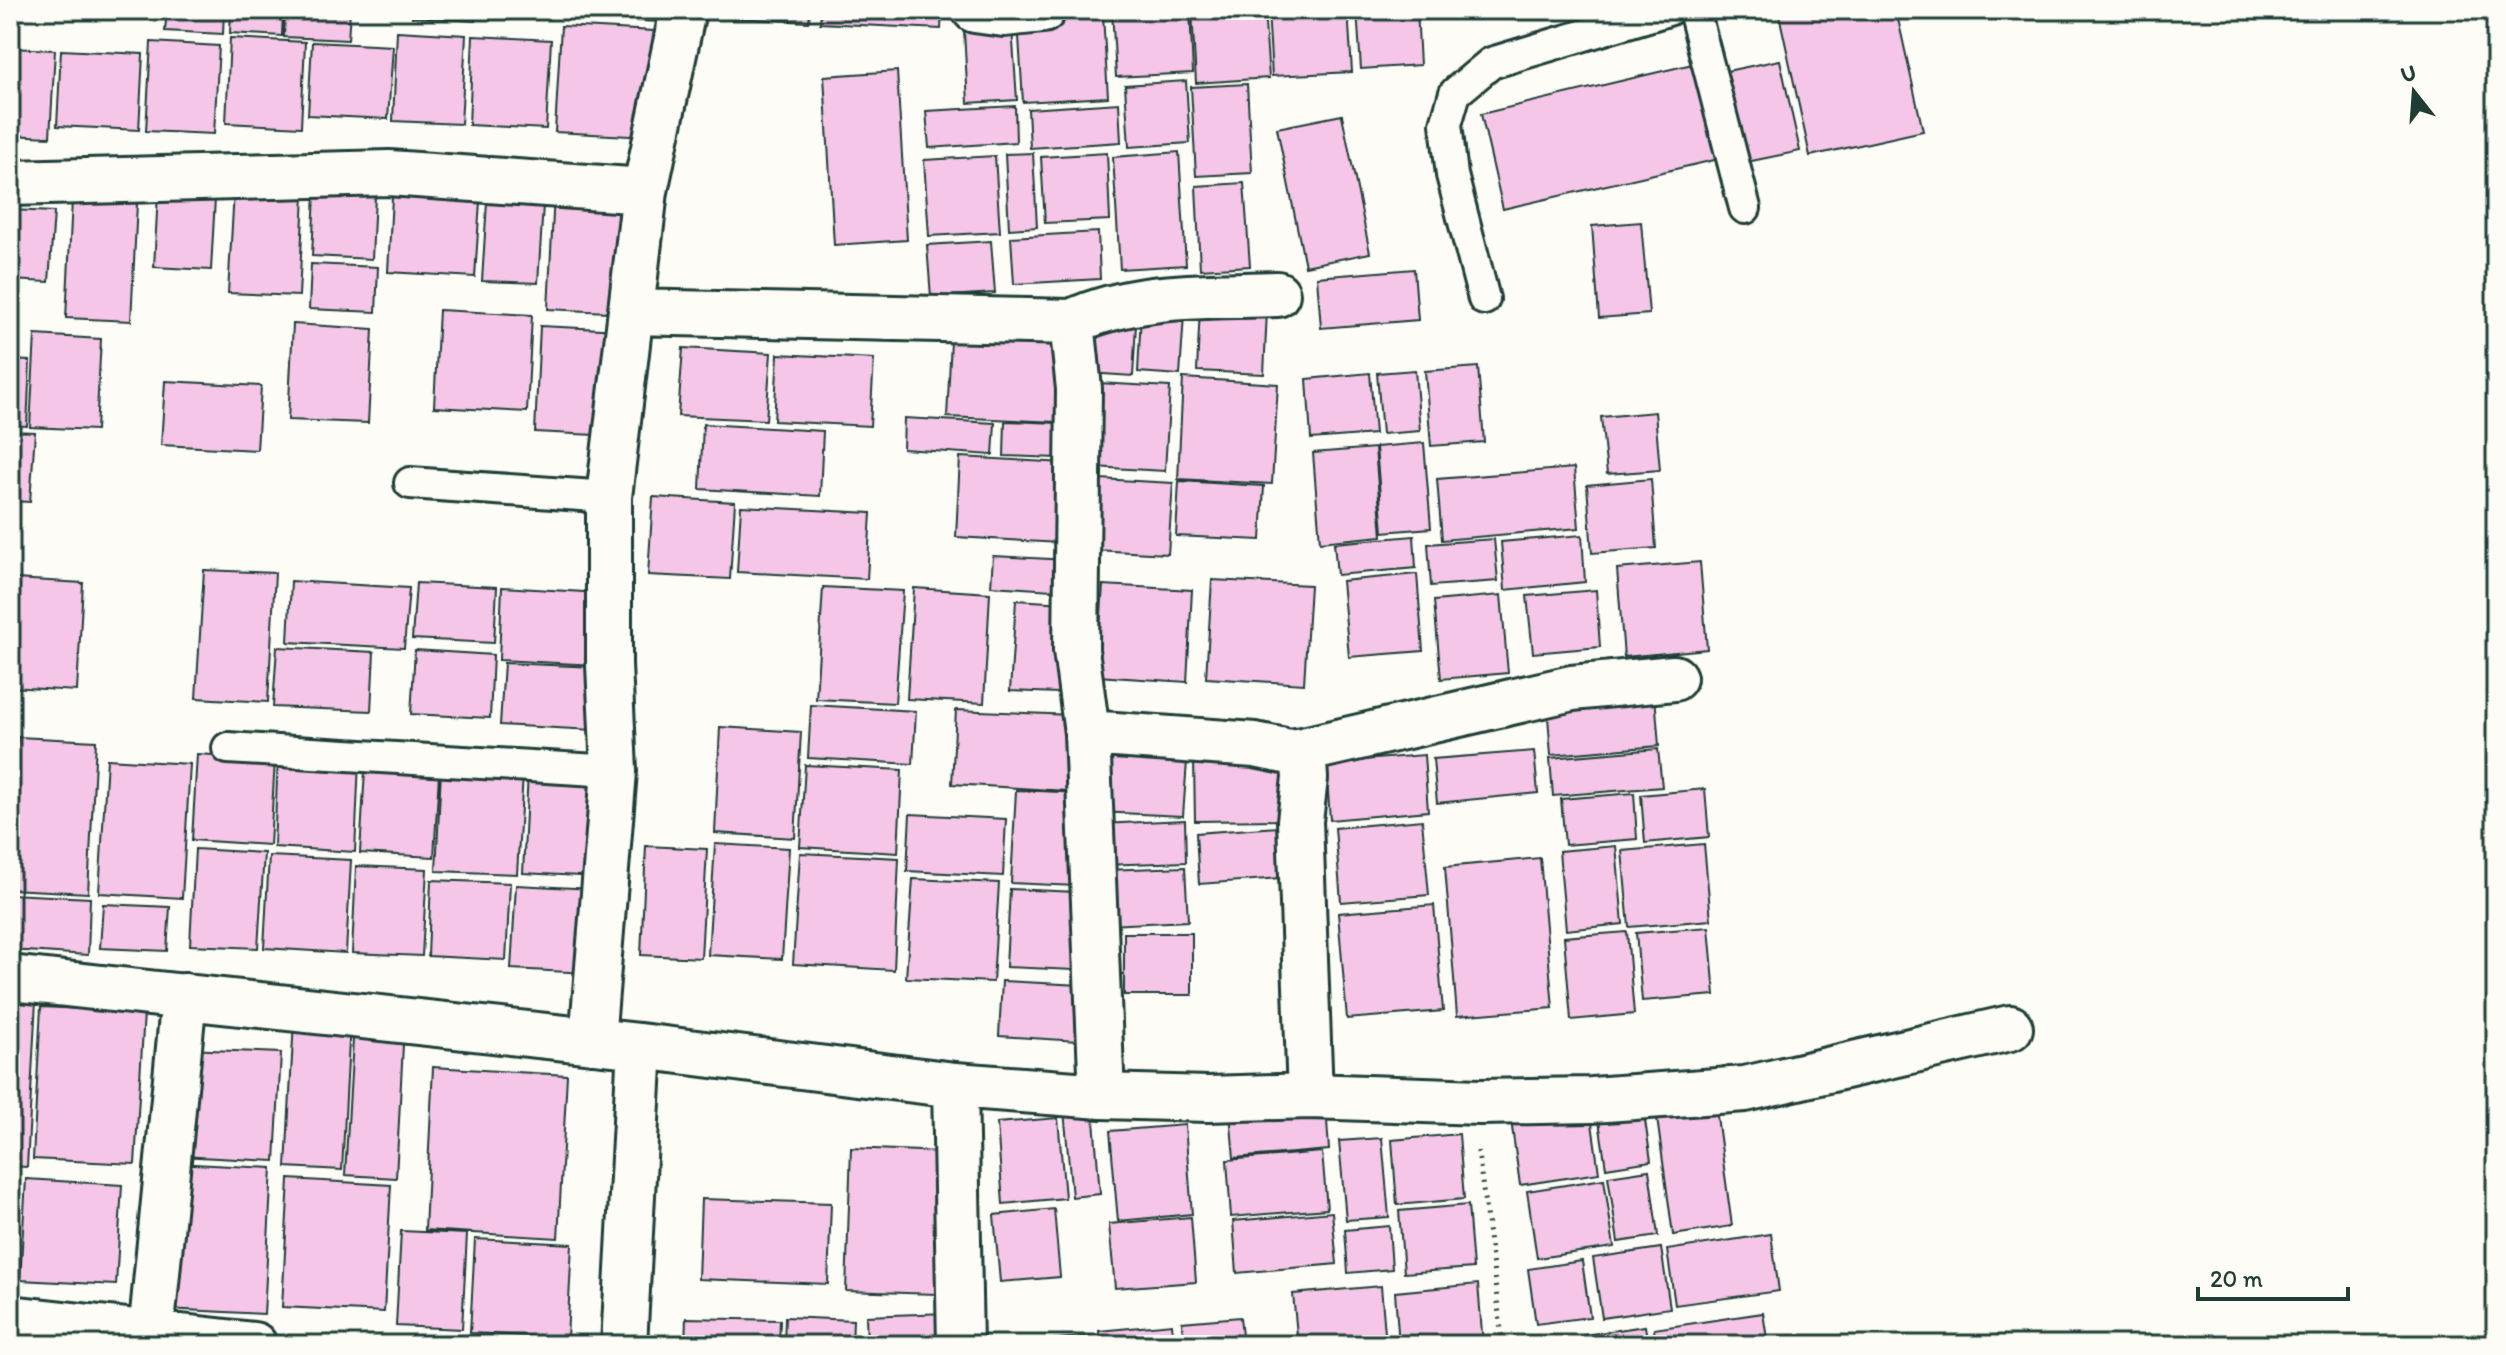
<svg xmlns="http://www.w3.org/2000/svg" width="2506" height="1355" font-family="Itim,sans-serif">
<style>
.building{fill:#f6c6e9;stroke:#1f3d34;stroke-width:2}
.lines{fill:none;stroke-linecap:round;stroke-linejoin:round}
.service-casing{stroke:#1f3d34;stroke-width:36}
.minor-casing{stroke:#1f3d34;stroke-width:50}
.path{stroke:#1f3d34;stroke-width:5;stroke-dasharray:2 6;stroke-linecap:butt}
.service{stroke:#fdfcf7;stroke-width:30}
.minor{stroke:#fdfcf7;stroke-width:44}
</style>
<rect width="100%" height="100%" fill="#fdfcf7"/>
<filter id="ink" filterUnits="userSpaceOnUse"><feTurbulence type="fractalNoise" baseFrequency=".0125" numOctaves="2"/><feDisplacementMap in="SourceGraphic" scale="16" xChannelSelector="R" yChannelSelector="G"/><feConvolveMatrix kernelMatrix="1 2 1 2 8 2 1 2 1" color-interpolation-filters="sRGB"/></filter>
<g filter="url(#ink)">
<path class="building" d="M 167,10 L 224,10 L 223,34 L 165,31 Z
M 231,10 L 283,10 L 282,36 L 230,33 Z
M 285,10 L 350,10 L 348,40 L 284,37 Z
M 412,10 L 475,10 L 475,21 L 412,17 Z
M 562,10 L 662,10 L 661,22 L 562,17 Z
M 736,10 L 810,10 L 809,22 L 735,18 Z
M 821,10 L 942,10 L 941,29 L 820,23 Z
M 1112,10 L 1190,10 L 1193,73 L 1116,77 Z
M 1192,10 L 1264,10 L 1269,78 L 1196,83 Z
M 1268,10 L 1348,10 L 1352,72 L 1272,76 Z
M 1357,10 L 1417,10 L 1420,65 L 1361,69 Z
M 1778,10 L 1896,10 L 1923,131 L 1810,156 Z
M 1103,15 L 1108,97 L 1023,102 L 1018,20 Z
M 561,26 L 654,31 L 648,137 L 555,132 Z
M 1012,27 L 1017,100 L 968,103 L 964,31 Z
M 397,31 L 466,35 L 461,124 L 393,121 Z
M 473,36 L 551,40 L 546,129 L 469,125 Z
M 230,38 L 305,42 L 301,127 L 226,123 Z
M 151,42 L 219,46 L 214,134 L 146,131 Z
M 312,42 L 393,46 L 388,119 L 308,115 Z
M 10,48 L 55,50 L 50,137 L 10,135 Z
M 61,50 L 143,54 L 139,130 L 57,126 Z
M 1780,60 L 1800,151 L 1737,164 L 1717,73 Z
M 1701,62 L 1723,158 L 1503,209 L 1481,114 Z
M 897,71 L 907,240 L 834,245 L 824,76 Z
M 1186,81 L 1190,143 L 1129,147 L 1125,85 Z
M 1247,84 L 1252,173 L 1196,176 L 1191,87 Z
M 1119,103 L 1121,142 L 1030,148 L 1028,109 Z
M 1015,106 L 1016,142 L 929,148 L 926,111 Z
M 1342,115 L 1370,253 L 1305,266 L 1277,128 Z
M 1179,152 L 1186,265 L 1120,269 L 1113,157 Z
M 1033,153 L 1037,227 L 1009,229 L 1005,154 Z
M 1107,153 L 1110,220 L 1045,223 L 1041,157 Z
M 995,156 L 1000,232 L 929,236 L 924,160 Z
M 1244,183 L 1250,266 L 1200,269 L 1196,186 Z
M 234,192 L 304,195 L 299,296 L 228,293 Z
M 315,193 L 375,196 L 372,259 L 312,256 Z
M 158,194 L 215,198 L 211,270 L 154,267 Z
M 554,194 L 635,198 L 628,313 L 548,309 Z
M 392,197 L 480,201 L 475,277 L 388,272 Z
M 72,200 L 137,203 L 131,321 L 66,318 Z
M 487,202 L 543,205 L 538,283 L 482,281 Z
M 10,210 L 54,212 L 49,282 L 10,280 Z
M 1641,222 L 1649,314 L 1599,318 L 1592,226 Z
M 1098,232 L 1100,279 L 1014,284 L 1011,237 Z
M 991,241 L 995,293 L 931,297 L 927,245 Z
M 311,264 L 378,267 L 376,312 L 309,309 Z
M 1414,269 L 1418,320 L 1321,328 L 1317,277 Z
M 1200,307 L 1267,310 L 1264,374 L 1197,371 Z
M 439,310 L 532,315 L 527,412 L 434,407 Z
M 1141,313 L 1184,315 L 1180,375 L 1138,372 Z
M 1090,321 L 1136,324 L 1133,376 L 1088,373 Z
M 952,322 L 1062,328 L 1058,422 L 947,417 Z
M 293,324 L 373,329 L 368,423 L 288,420 Z
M 540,326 L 621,330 L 615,436 L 535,432 Z
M 35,335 L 101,339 L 96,430 L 30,427 Z
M 683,348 L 771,353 L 766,420 L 678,416 Z
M 778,354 L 874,359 L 870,426 L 774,421 Z
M 10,360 L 30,361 L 27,426 L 10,425 Z
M 1478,367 L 1484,442 L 1431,446 L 1425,371 Z
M 1415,370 L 1420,431 L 1382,434 L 1377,373 Z
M 1370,373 L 1375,434 L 1311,439 L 1307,379 Z
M 1183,378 L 1278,384 L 1272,484 L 1178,479 Z
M 165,381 L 261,386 L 257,450 L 161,445 Z
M 1098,383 L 1170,387 L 1165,471 L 1093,467 Z
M 1655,412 L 1660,470 L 1607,474 L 1601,417 Z
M 904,418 L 995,423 L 993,455 L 903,449 Z
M 1005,421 L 1059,423 L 1057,458 L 1004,456 Z
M 703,424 L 823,431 L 820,496 L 700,489 Z
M 10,431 L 35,432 L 30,502 L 10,501 Z
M 1424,443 L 1431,528 L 1383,532 L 1376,447 Z
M 1375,448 L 1382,536 L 1320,542 L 1313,453 Z
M 960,457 L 1065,463 L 1060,543 L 956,537 Z
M 1574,468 L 1579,528 L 1442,540 L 1437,479 Z
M 1099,479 L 1173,483 L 1168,554 L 1094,550 Z
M 1651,479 L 1656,548 L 1592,553 L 1587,485 Z
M 1179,481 L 1264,486 L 1261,540 L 1176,536 Z
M 653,497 L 735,502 L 730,579 L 648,575 Z
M 741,506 L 871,513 L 867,579 L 737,572 Z
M 1582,535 L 1585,582 L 1505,590 L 1501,542 Z
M 1414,536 L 1416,568 L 1337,575 L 1334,543 Z
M 1494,539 L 1498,581 L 1431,586 L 1428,544 Z
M 993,556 L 1069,560 L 1068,591 L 991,586 Z
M 1700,562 L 1707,649 L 1624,657 L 1617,569 Z
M 204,570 L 275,573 L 268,702 L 196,698 Z
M 1417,574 L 1423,651 L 1349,657 L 1342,581 Z
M 15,579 L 83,583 L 77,691 L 10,687 Z
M 1212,580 L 1310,585 L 1304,684 L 1206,678 Z
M 291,581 L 409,588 L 404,648 L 288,642 Z
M 416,583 L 497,587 L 494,643 L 412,639 Z
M 1103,585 L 1192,590 L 1187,682 L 1097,676 Z
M 502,587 L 600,593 L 596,665 L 499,660 Z
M 823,587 L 903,591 L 895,703 L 816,699 Z
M 914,588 L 990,593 L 984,703 L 907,699 Z
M 1596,590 L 1600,647 L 1533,653 L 1527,596 Z
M 1501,595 L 1508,673 L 1441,679 L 1434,601 Z
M 1016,600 L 1064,603 L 1058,693 L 1010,691 Z
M 277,647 L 374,652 L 371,711 L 273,707 Z
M 415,650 L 493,655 L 490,718 L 411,714 Z
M 504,663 L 596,667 L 593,730 L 500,725 Z
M 1655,695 L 1659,746 L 1551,755 L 1547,704 Z
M 811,705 L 916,711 L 913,764 L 808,758 Z
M 956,710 L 1071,715 L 1067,791 L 952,784 Z
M 720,727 L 801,732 L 795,838 L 715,833 Z
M 18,737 L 96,741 L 88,893 L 10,889 Z
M 1658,749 L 1662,787 L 1553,796 L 1550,758 Z
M 1534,751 L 1538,793 L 1437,803 L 1433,759 Z
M 197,754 L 275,759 L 270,845 L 192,840 Z
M 1424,755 L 1428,811 L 1330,820 L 1326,763 Z
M 278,757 L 359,761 L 355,852 L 274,847 Z
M 1101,757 L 1187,761 L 1183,816 L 1098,812 Z
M 107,759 L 190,764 L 182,898 L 99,893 Z
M 1290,759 L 1291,820 L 1195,821 L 1194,760 Z
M 805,765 L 902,770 L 898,853 L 800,847 Z
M 365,770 L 439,774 L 434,857 L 360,853 Z
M 441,770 L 523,774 L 517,874 L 436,871 Z
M 528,772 L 605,776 L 599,877 L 523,873 Z
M 1705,789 L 1709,837 L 1645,843 L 1641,795 Z
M 1016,790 L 1081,793 L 1076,886 L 1011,883 Z
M 1634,793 L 1637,839 L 1565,845 L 1561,799 Z
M 910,814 L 1006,819 L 1003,876 L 907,871 Z
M 1185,820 L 1186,862 L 1102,865 L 1101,824 Z
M 1422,820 L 1429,895 L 1341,902 L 1335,828 Z
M 1292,826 L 1295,877 L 1199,884 L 1196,833 Z
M 715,844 L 789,848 L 782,959 L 708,955 Z
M 1704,844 L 1711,920 L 1629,927 L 1622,851 Z
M 646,846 L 707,849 L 701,958 L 641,955 Z
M 1616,846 L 1623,924 L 1566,930 L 1559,851 Z
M 195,849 L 264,853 L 258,948 L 190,945 Z
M 800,853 L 899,858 L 894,970 L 793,964 Z
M 269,856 L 351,860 L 346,953 L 264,948 Z
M 1540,858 L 1553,1008 L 1457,1016 L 1445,867 Z
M 356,866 L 427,869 L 422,956 L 352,953 Z
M 1185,867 L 1188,921 L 1108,925 L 1106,870 Z
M 913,879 L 999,883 L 993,982 L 906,978 Z
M 431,880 L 510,883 L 506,960 L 428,956 Z
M 516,885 L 593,889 L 588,973 L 511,969 Z
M 1010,889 L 1077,892 L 1074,970 L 1006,967 Z
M 10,894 L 90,898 L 88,955 L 10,950 Z
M 103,904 L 170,907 L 167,951 L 100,948 Z
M 1434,905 L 1443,1011 L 1347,1019 L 1338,913 Z
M 1709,927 L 1715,995 L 1642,1001 L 1636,933 Z
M 1627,932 L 1634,1014 L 1571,1020 L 1564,937 Z
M 1124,933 L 1192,933 L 1192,995 L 1124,995 Z
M 1002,981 L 1081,985 L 1078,1041 L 999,1036 Z
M 10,998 L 36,1000 L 27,1167 L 10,1166 Z
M 41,1007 L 144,1012 L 135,1164 L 33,1159 Z
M 294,1020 L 350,1023 L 342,1170 L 286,1167 Z
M 354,1023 L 404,1025 L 396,1178 L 345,1175 Z
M 186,1049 L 281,1053 L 275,1161 L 180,1156 Z
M 433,1067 L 567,1075 L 558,1238 L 425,1230 Z
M 1326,1106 L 1329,1150 L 1234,1158 L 1230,1114 Z
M 1093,1107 L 1100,1194 L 1072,1197 L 1064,1110 Z
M 1643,1107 L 1651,1161 L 1606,1168 L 1598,1114 Z
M 1590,1109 L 1599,1173 L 1520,1185 L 1511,1120 Z
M 1716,1109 L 1732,1226 L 1673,1235 L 1657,1118 Z
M 1058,1118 L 1065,1198 L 1003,1204 L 997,1123 Z
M 1185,1125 L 1192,1214 L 1118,1221 L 1110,1131 Z
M 1459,1134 L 1464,1199 L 1397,1205 L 1392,1140 Z
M 1382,1138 L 1389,1217 L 1346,1220 L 1339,1141 Z
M 851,1148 L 941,1152 L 936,1294 L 846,1291 Z
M 1322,1152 L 1327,1209 L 1231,1217 L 1227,1160 Z
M 174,1163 L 272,1168 L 264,1314 L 166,1309 Z
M 1649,1170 L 1658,1236 L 1618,1242 L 1608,1176 Z
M 26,1179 L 122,1185 L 116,1285 L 20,1280 Z
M 289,1179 L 391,1185 L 384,1312 L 282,1307 Z
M 1604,1179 L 1614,1247 L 1537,1258 L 1527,1191 Z
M 701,1199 L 831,1203 L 828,1284 L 698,1279 Z
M 1468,1205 L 1473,1268 L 1404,1273 L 1399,1211 Z
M 1054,1209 L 1060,1277 L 1000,1282 L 994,1215 Z
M 1332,1212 L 1337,1264 L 1237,1273 L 1233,1221 Z
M 1191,1217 L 1196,1282 L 1115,1288 L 1109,1224 Z
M 1389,1226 L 1392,1269 L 1348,1273 L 1345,1230 Z
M 401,1231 L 467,1234 L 462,1329 L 396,1326 Z
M 1771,1234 L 1779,1291 L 1675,1305 L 1667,1250 Z
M 475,1239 L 572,1244 L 567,1338 L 470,1333 Z
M 1661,1248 L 1670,1308 L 1602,1318 L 1593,1258 Z
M 1582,1261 L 1590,1317 L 1536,1324 L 1528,1269 Z
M 1478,1284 L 1483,1345 L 1399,1345 L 1395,1292 Z
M 1381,1286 L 1386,1345 L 1298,1345 L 1293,1294 Z
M 946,1313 L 948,1345 L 867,1345 L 866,1316 Z
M 1763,1313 L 1768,1345 L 1656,1345 L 1654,1329 Z
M 785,1317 L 853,1320 L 852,1345 L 784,1345 Z
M 1240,1317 L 1243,1345 L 1184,1345 L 1182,1322 Z
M 686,1318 L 780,1320 L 779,1345 L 685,1345 Z
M 1172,1324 L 1174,1345 L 1100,1345 L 1099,1331 Z
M 1645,1326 L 1648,1345 L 1586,1345 L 1584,1335 Z
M 1091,1336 L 1092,1345 L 1001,1345 L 1001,1344 Z"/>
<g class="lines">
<defs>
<path id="service" d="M 1694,10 L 1745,208
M 1484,299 L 1452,175 L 1446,124 L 1455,93 L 1491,63 L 1668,10
M 410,483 L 609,497
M 228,748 L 614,771"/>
<path id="minor" d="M 975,10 L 1004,14 L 1043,10
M 10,183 L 389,173 L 645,191
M 631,312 L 1072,322 C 1136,292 1208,297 1277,294
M 1072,322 L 1079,389 L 1076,650 L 1087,733 L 1102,1096
M 1087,733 L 1255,745 L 1290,752 L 1303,750 L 1305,778 L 1300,821 L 1310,1096
M 1303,750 L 1572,688 L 1674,678
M 10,978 L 640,1046 L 955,1085 L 1102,1096 L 1208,1099 L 1310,1096 L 1480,1102 L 1592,1100 L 1745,1089 L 2010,1028
M 592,1041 L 614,771 L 609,665 L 609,497 L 645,191 L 683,10
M 955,1085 L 960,1345
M 10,1318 L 254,1345
M 150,1345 L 184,996
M 624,1345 L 640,1046"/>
</defs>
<use href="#service" class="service-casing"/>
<use href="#minor" class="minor-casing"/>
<path class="path" d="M 1478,1151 L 1503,1345"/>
<use href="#service" class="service"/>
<use href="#minor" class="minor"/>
</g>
</g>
<rect width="2506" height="1355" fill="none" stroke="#fdfcf7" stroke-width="40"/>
<rect x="20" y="20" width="2466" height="1315" fill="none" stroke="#1f3d34" stroke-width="3" filter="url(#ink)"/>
<g transform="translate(2414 92) rotate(343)" stroke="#fdfcf7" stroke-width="6" paint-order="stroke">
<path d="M0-6L14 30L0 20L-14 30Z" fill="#1f3d34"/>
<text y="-12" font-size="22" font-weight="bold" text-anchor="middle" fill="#1f3d34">U</text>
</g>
<path d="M2198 1287v12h150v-12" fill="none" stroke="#1f3d34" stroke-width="4"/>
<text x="2210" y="1287" font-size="24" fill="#1f3d34" stroke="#fdfcf7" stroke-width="6" paint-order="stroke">20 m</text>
</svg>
